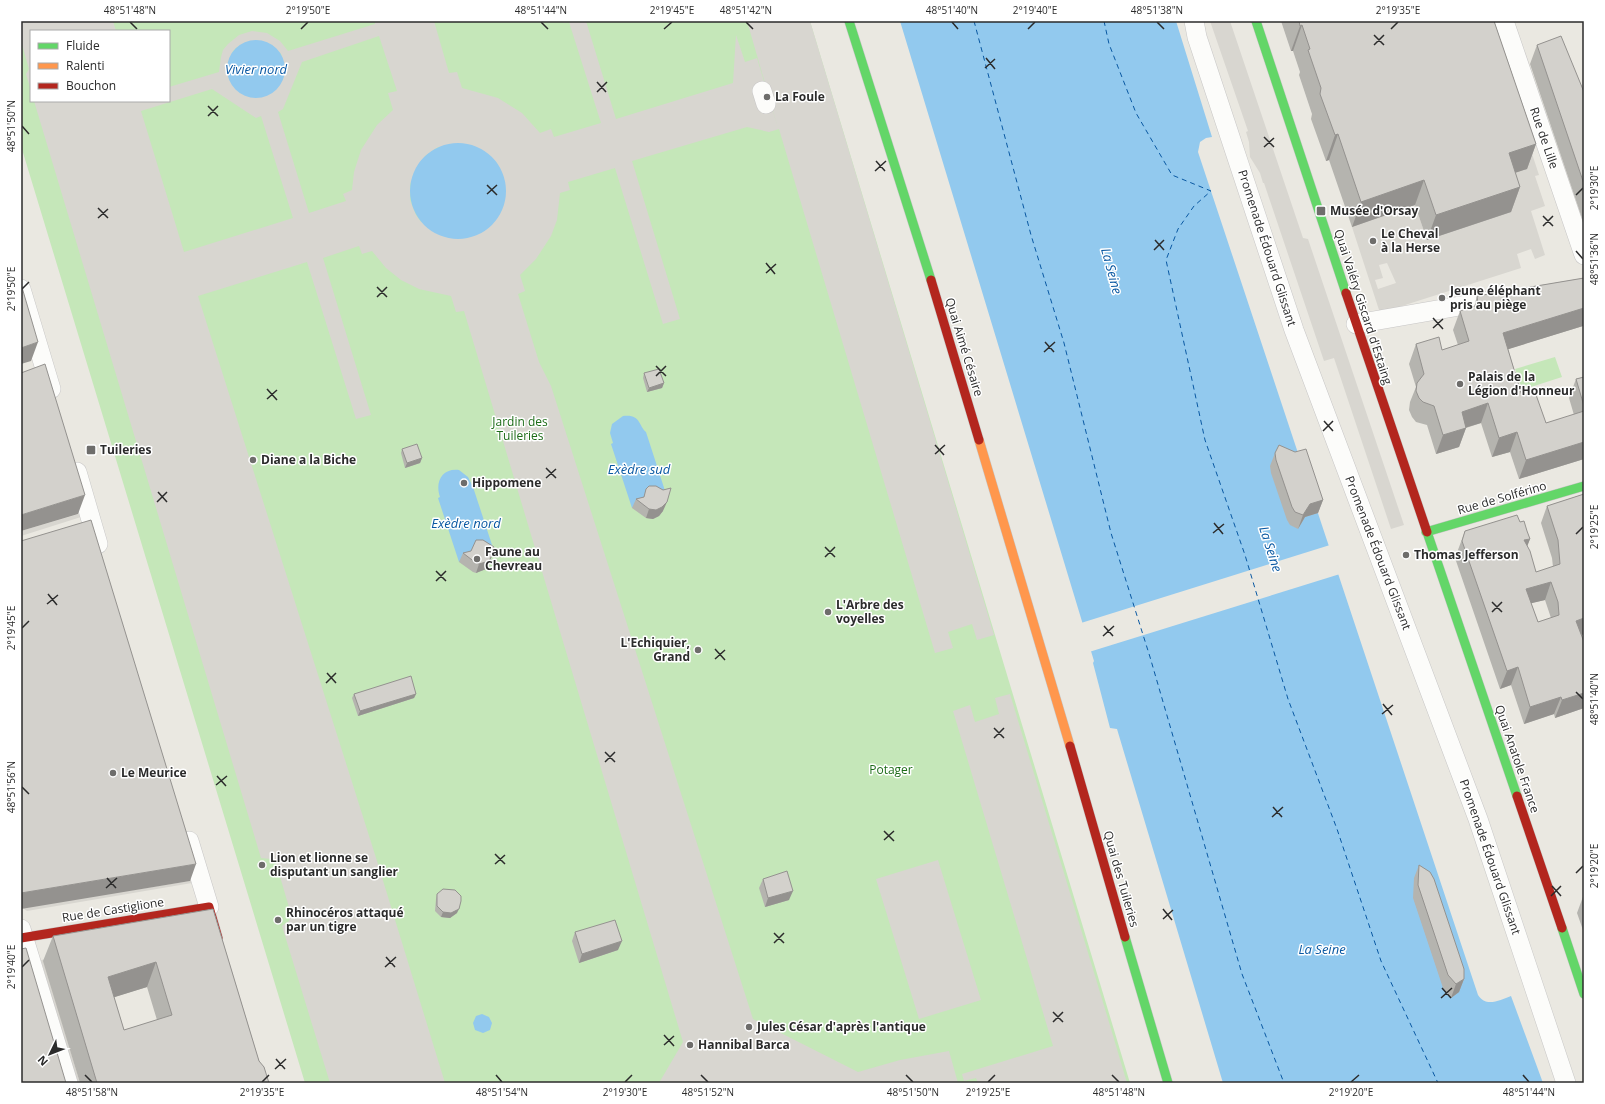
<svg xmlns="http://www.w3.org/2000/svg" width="1605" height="1104" font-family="'Open Sans',sans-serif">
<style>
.green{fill:#c5e7b9;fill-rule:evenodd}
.plaza{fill:#d8d6d0;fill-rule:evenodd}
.water{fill:#92c9ee}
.pier{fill:#eae8e1}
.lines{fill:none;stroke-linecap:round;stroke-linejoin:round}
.ferry{stroke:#0958a2;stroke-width:1;stroke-dasharray:5 4;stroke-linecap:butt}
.street-casing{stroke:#c7c6c6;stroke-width:20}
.fast-casing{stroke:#c7c6c6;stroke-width:10}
.slow-casing{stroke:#c7c6c6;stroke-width:10}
.jam-casing{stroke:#c7c6c6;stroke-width:10}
.street{stroke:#fcfcfa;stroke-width:19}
.fast{stroke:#63d668;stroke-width:9}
.slow{stroke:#ff974d;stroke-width:9}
.jam{stroke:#b3261e;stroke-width:9}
.wall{fill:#b5b4af;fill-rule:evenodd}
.shaded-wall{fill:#94928f}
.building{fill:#d3d1cc;stroke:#94928f;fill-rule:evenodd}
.ticks{fill:none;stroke:#2b2b2b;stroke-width:1.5}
.poi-dot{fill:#6e6d6b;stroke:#fff;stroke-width:1.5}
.labels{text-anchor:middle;stroke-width:3;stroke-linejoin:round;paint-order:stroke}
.poi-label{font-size:12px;font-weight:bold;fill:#2b2b2b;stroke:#fff;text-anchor:start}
.street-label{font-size:12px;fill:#2b2b2b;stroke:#fff}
.park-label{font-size:12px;fill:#1d6c18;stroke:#fff}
.water-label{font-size:13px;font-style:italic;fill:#0958a2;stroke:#fff}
.neatline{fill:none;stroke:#2b2b2b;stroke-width:1.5}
.ticks-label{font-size:10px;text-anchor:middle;fill:#2b2b2b}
</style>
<rect width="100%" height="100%" fill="#eae8e1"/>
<path class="green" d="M 21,21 L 810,21 L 1130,1083 L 305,1083 L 21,146 ZM 31,31 L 169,31 L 169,101 L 31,101 Z
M 1555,357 L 1562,377 L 1522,390 L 1515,369 Z"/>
<path class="plaza" d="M 21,21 L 113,21 L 116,31 L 31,31 L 31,90 L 26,74 L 29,69 L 21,41 Z
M 375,21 L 434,21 L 449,73 L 457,72 L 462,88 L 498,98 L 522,113 L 540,133 L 551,129 L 554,137 L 601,123 L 569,22 L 564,23 L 561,21 L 586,21 L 616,119 L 733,83 L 736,35 L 745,62 L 757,58 L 778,128 L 747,21 L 810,21 L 994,635 L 977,640 L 972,624 L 948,632 L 953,648 L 935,653 L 779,129 L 769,132 L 747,127 L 632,161 L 680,319 L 663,324 L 615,168 L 568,182 L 570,190 L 560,193 L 557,220 L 551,236 L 536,259 L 520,275 L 525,291 L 518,294 L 539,362 L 551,386 L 753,1019 L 858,1072 L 900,1060 L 949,1051 L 958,1083 L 659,1083 L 683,1042 L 464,311 L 456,312 L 451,296 L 419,289 L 401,280 L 386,268 L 372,251 L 362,254 L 359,246 L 323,258 L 371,415 L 356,419 L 307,262 L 198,296 L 377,861 L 445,1083 L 330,1083 L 282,926 L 289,921 L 291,914 L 276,863 L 271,859 L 261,858 L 34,101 L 169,101 L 169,87 L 219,72 L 221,57 L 223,50 L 228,44 L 239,35 L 252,31 L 267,33 L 280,41 L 288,51 L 375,24 ZM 379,36 L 397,91 L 388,93 L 393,110 L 377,125 L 361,150 L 354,172 L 352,190 L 343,194 L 346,201 L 309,213 L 278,112 L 283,109 L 302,62 ZM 273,46 L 282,55 L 239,92 L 231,82 L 227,70 L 228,63 L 233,51 L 237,47 ZM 212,89 L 256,118 L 261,116 L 293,218 L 184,252 L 141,111 ZM 438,147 L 485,152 L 497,163 L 502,210 L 493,223 L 480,233 L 421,222 L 416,215 L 410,200 L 410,184 L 425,156 Z
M 1210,21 L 1230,21 L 1303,238 L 1308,239 L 1404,525 L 1391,529 L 1334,358 L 1324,361 L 1264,183 L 1263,183 L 1260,173 L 1250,157 L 1249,142 L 1246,132 L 1248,131 Z
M 1510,87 L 1539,175 L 1535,176 L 1545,206 L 1531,211 L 1545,255 L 1535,259 L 1531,249 L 1517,254 L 1521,268 L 1380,313 L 1352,227 L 1415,205 L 1427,240 L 1499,178 L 1527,169 ZM 1387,263 L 1396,283 L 1378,289 L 1375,280 L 1383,278 L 1379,265 Z
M 66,471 L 81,517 L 21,536 L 21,531 L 79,514 Z
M 86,533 L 192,883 L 27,911 L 24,909 L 21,899 L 21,887 L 127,891 L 190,881 Z
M 1010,694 L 1111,1029 L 1127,1083 L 978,1083 L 976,1078 L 964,1081 L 962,1074 L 1053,1046 L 953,711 L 970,705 L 975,722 L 999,714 L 995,698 Z
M 938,860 L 981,1000 L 919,1019 L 876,879 Z
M 171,937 L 222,985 L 44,961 L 80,1083 L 76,1083 L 41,960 Z"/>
<path class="water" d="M 900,21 L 1176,21 L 1212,137 L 1206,138 L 1200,142 L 1198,152 L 1478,995 C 1486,1008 1500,1000 1511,996 L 1543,1083 L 1223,1083 L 1117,729 L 1110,728 L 1093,663 L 1094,661 Z
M227 69a29 29 0 1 1 58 0a29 29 0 1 1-58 0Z
M410 191a48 48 0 1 1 96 0a48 48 0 1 1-96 0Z
M 623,416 C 641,414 638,425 646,432 L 667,497 L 632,508 L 611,444 L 613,443 L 610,433 L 612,424 Z
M 459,470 L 468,477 L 473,487 L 494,551 L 459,562 L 438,498 L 440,497 C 435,483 441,468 459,470 Z
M 482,1014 L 489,1017 L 492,1023 L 490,1030 L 483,1033 L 475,1030 L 473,1023 L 476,1016 Z"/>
<path class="pier" d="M 1330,545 L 1340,574 L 1089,652 L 1081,623 Z"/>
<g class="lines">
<path class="ferry" d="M 974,21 L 1031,235 L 1064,343 L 1111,533 L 1150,657 L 1242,974 L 1284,1083
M 1104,21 L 1109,44 L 1136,113 L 1172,175 L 1211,191 L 1194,206 L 1178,229 L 1166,260 L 1205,440 L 1245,555 L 1288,699 L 1337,829 L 1381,961 L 1438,1083"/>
<defs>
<path id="street" d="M 1194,21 L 1197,37 L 1294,330 L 1478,819 L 1566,1083
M 1504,21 L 1584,255
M 762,91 L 766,104
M 21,289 L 51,389
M 1356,324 L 1500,299
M 77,472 L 98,544
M 189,841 L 209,907
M 21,929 L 68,1083"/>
<path id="fast" d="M 849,21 L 931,280
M 1256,21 L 1346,293
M 1426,532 L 1584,486
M 1427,532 L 1517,796
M 1562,928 L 1584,994
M 1125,937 L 1168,1083"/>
<path id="slow" d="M 979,440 L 1070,746"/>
<path id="jam" d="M 931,280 L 979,440
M 1346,293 L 1427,532
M 1070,746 L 1125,937
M 1517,796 L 1562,928
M 21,938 L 209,907 L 218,938"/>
</defs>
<use href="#street" class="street-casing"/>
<use href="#fast" class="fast-casing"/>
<use href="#slow" class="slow-casing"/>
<use href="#jam" class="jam-casing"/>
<use href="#street" class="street"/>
<use href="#fast" class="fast"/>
<use href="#slow" class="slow"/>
<use href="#jam" class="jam"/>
</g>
<path class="wall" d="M 1281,21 L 1494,21 L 1536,144 L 1527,169 L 1515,173 L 1520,187 L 1511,212 L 1427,240 L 1415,205 L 1352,227 L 1329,160 L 1326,161 L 1311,119 L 1312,114 L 1299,75 L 1300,72 L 1293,51 L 1291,51 Z
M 1537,45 L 1584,92 L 1584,224 L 1530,64 Z
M 1584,278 L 1584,322 L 1583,326 L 1508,349 L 1522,396 L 1546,423 L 1574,415 L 1569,398 L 1576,379 L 1584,377 L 1584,459 L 1519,479 L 1510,452 L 1492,457 L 1481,423 L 1466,428 L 1459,447 L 1436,454 L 1427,425 L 1416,422 L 1412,417 L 1409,410 L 1410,402 L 1416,387 L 1409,364 L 1416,344 L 1442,350 L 1458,345 L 1453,330 L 1460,311 L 1474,307 L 1477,296 Z
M 644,373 L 664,383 L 662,388 L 647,392 L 643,378 Z
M 402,449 L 422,458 L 420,463 L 405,468 L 401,453 Z
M 1275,453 L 1323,500 L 1318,513 L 1305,517 L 1298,529 L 1290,525 L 1287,520 L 1271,473 L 1270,466 Z
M 1584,494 L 1584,634 L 1581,635 L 1584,642 L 1584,708 L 1555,718 L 1554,714 L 1524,724 L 1511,685 L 1500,689 L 1455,558 L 1465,531 L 1520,522 L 1530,539 L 1527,546 L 1536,572 L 1553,567 L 1552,558 L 1541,523 L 1547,506 ZM 1545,600 L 1551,618 L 1538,622 L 1531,603 Z
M 644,497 L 663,511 L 659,516 L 653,519 L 646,518 L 632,508 L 636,499 Z
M 463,553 L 492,555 L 489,564 L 486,569 L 476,573 L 473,572 L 459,562 Z
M 354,694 L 416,694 L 414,698 L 358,716 L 352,698 Z
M 1419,865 L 1464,979 L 1459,992 L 1451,998 L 1443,988 L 1413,898 L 1414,878 Z
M 763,879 L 789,900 L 765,907 L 759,888 Z
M 437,894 L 457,913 L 450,918 L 441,917 L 435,911 L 436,899 Z
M 1584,894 L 1584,933 L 1577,913 Z
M 213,909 L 259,1061 L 269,1083 L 80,1083 L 43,961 L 53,936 ZM 147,987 L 157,1020 L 124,1030 L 114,997 Z
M 575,932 L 618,950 L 579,963 L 572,941 Z"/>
<path class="shaded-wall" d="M 1302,25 L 1293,51 L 1291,51 L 1300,26 Z
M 1338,134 L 1329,160 L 1326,161 L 1335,135 Z
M 1536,144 L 1527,169 L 1499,178 L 1509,153 Z
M 1424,180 L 1415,205 L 1352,227 L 1361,202 Z
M 1520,187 L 1511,212 L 1427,240 L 1436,215 Z
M 1584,308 L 1584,322 L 1583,326 L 1496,353 L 1503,333 Z
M 38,342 L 31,361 L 21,364 L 21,348 Z
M 664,383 L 662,388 L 647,392 L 649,388 Z
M 1488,403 L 1481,423 L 1454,431 L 1462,412 Z
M 1466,428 L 1459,447 L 1436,454 L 1443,435 Z
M 1517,432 L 1510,452 L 1492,457 L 1499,438 Z
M 1584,442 L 1584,459 L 1519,479 L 1526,460 Z
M 422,458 L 420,463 L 405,468 L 407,463 Z
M 85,495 L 78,514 L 21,531 L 21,515 Z
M 1323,500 L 1318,513 L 1305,517 L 1298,529 L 1303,515 L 1310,504 Z
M 667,502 L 663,511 L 659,516 L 653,519 L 646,518 L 649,509 Z
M 1530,539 L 1523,557 L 1524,540 Z
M 492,555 L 489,564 L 486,569 L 476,573 L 479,564 Z
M 1551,582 L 1545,600 L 1520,606 L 1526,589 Z
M 1584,618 L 1584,634 L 1570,639 L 1576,621 Z
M 1518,667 L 1511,685 L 1500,689 L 1507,671 Z
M 1584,693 L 1584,708 L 1555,718 L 1562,700 Z
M 416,694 L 414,698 L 358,716 L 360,711 Z
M 1561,697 L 1554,714 L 1524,724 L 1530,707 Z
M 196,864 L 190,881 L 21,909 L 21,893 Z
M 793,891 L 789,900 L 765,907 L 768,898 Z
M 459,909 L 457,913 L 450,918 L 441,917 L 443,912 Z
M 622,941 L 618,950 L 579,963 L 582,954 Z
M 156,962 L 147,987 L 99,1002 L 108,977 Z
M 1464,979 L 1459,992 L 1451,998 L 1456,984 Z"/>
<path class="building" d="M 1299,21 L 1494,21 L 1536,144 L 1509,153 L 1520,187 L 1436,215 L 1424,180 L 1361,202 L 1338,134 L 1335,135 L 1320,94 L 1321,88 L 1308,50 L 1310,49 L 1302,25 L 1300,26 Z
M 1561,36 L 1584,92 L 1584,184 L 1537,45 Z
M 1584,278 L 1584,308 L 1503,333 L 1522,396 L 1535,392 L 1546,423 L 1584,411 L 1584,442 L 1526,460 L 1517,432 L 1499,438 L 1488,403 L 1462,412 L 1466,428 L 1443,435 L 1434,406 L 1423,402 L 1419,398 L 1416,391 L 1417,383 L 1424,374 L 1416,344 L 1439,337 L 1442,350 L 1469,341 L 1460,311 L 1478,305 L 1477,296 Z
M 21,284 L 38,342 L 21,348 Z
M 45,364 L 85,495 L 21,515 L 21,373 Z
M 659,369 L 664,383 L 649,388 L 644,373 Z
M 1584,377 L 1584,406 L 1576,379 Z
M 417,444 L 422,458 L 407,463 L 402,449 Z
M 1279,445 L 1295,452 L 1306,449 L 1323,500 L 1310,504 L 1303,515 L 1295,512 L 1292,507 L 1276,460 L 1275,453 Z
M 649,486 L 656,486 L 663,490 L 671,488 L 667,502 L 662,507 L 656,510 L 649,509 L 636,499 L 644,497 L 646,489 Z
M 1584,494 L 1584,618 L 1576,621 L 1584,642 L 1584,693 L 1562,700 L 1561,697 L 1530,707 L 1518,667 L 1507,671 L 1462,541 L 1465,531 L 1517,515 L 1520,522 L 1524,521 L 1527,531 L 1530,539 L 1524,540 L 1530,551 L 1536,572 L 1560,564 L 1558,540 L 1547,506 ZM 1551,582 L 1558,602 L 1559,615 L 1538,622 L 1526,589 Z
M 91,520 L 196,864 L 21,893 L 21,541 Z
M 476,540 L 483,540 L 494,547 L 492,555 L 489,561 L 479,564 L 476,563 L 463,553 L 471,551 Z
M 411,676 L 416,694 L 360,711 L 354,694 Z
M 1419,865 L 1430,872 L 1434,879 L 1464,969 L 1464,979 L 1456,984 L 1448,975 L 1418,885 Z
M 787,871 L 793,891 L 768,898 L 763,879 Z
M 443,889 L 455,890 L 461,896 L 461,901 L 459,909 L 451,913 L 443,912 L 437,906 L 437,894 Z
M 213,909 L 259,1061 L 264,1067 L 269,1083 L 97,1083 L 53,936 ZM 156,962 L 172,1015 L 124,1030 L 108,977 Z
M 615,920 L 622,941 L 582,954 L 575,932 Z
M 26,948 L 66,1083 L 21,1083 L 21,949 Z"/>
<path class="ticks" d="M 130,22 L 137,29M 541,22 L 548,29M 746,22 L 753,29M 952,22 L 958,29M 1157,22 L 1164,29M 301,29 L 308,22M 664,29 L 672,22M 1028,29 L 1035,22M 1391,29 L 1398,22M 1374,35 L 1384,45M 1374,45 L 1384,35M 986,58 L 995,69M 985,68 L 995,59M 597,82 L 606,92M 597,92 L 607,82M 208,106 L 218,116M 208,116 L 218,106M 22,126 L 29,134M 1264,137 L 1274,147M 1264,147 L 1274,138M 876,161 L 885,171M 875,171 L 886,161M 487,185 L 497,195M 487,194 L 497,185M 1576,195 L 1583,188M 98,208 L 108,218M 1543,216 L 1553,226M 98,218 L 108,209M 1543,226 L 1553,216M 1155,240 L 1164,250M 1154,250 L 1164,240M 1576,251 L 1583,259M 766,263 L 775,274M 766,273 L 776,264M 377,287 L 387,297M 22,289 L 29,282M 377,297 L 387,287M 1433,318 L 1443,329M 1433,328 L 1443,319M 1045,342 L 1054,352M 1044,352 L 1055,342M 656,366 L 666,376M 656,376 L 666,366M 267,389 L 277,400M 267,399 L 277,390M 1324,421 L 1333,431M 1323,431 L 1333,421M 935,445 L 944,455M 935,454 L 945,445M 546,468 L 556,478M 546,478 L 556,469M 158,492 L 167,502M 157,502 L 167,492M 1214,523 L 1223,534M 1213,533 L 1224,524M 1576,534 L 1583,527M 825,547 L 835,557M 825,557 L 835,547M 436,571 L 446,581M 436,581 L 446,571M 48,594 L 57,605M 1492,602 L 1502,612M 47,604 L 58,595M 1492,612 L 1502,602M 1104,626 L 1113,636M 22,628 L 29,621M 1103,636 L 1114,626M 715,649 L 725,660M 715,659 L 725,650M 327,673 L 336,683M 326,683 L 336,673M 1576,692 L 1583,699M 1383,704 L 1392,715M 1382,714 L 1393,705M 994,728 L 1004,738M 994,738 L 1004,728M 605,752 L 615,762M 605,762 L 615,752M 217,776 L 226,786M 216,785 L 227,776M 22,787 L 29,794M 1273,807 L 1282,817M 1272,817 L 1283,807M 884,831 L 894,841M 884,840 L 894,831M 495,854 L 505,864M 495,864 L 505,855M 1576,873 L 1583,866M 107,878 L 116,888M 1552,886 L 1561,896M 106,888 L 117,878M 1551,896 L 1561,886M 1163,909 L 1172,920M 1163,919 L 1173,910M 774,933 L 784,943M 774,943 L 784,933M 386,957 L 395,967M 22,967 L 29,960M 385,967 L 396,957M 1442,988 L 1451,998M 1441,998 L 1452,988M 1053,1012 L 1063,1022M 1053,1022 L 1063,1012M 664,1035 L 674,1046M 664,1045 L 674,1036M 276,1059 L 285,1069M 275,1069 L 286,1059M 85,1075 L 92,1082M 496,1075 L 502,1082M 701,1075 L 708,1082M 906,1075 L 913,1082M 1112,1075 L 1119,1082M 1523,1075 L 1529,1082M 262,1082 L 269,1075M 625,1082 L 632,1075M 988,1082 L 995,1075M 1351,1082 L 1359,1075"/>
<g class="poi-dot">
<circle cx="767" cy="97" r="4"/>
<rect x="1316" y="206" width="10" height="10" rx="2"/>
<circle cx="1373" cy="241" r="4"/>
<circle cx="1442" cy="298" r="4"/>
<circle cx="1460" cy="384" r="4"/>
<rect x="86" y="445" width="10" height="10" rx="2"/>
<circle cx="253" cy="460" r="4"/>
<circle cx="464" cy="483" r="4"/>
<circle cx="1406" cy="555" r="4"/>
<circle cx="477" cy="559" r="4"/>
<circle cx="828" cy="612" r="4"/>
<circle cx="698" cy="650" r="4"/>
<circle cx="113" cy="773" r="4"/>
<circle cx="262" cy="865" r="4"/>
<circle cx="278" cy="920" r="4"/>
<circle cx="749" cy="1027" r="4"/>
<circle cx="690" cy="1045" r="4"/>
</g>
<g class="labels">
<g class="poi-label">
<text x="775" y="101">La Foule</text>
<text x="1330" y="215">Musée d'Orsay</text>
<text x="1381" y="238">Le Cheval<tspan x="1381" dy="14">à la Herse</tspan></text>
<text x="1450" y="295">Jeune éléphant<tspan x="1450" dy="14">pris au piège</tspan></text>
<text x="1468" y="381">Palais de la<tspan x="1468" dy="14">Légion d'Honneur</tspan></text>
<text x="100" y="454">Tuileries</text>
<text x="261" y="464">Diane a la Biche</text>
<text x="472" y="487">Hippomene</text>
<text x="485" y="556">Faune au<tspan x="485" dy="14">Chevreau</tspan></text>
<text x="1414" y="559">Thomas Jefferson</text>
<text x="836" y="609">L'Arbre des<tspan x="836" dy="14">voyelles</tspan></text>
<text x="690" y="647" text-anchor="end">L'Echiquier,<tspan x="690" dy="14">Grand</tspan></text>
<text x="121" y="777">Le Meurice</text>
<text x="270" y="862">Lion et lionne se<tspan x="270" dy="14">disputant un sanglier</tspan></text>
<text x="286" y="917">Rhinocéros attaqué<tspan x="286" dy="14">par un tigre</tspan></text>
<text x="757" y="1031">Jules César d'après l'antique</text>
<text x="698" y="1049">Hannibal Barca</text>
</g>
<g class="street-label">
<text transform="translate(1544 138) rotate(71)" y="4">Rue de Lille</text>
<text transform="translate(1267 248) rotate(72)" y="4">Promenade Édouard Glissant</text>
<text transform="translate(1363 307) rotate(72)" y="4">Quai Valéry Giscard d'Estaing</text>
<text transform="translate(964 347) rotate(73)" y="4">Quai Aimé Césaire</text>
<text transform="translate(1502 498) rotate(-16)" y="4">Rue de Solférino</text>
<text transform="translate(1378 553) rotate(69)" y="4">Promenade Édouard Glissant</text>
<text transform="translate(1517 759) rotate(71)" y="4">Quai Anatole France</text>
<text transform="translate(1490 857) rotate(71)" y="4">Promenade Édouard Glissant</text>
<text transform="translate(1121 879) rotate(74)" y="4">Quai des Tuileries</text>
<text transform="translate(113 910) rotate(-9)" y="4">Rue de Castiglione</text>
</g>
<g class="park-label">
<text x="520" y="426">Jardin des<tspan x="520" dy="14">Tuileries</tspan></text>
<text x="891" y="774">Potager</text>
</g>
<g class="water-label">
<text x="256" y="74">Vivier nord</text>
<text transform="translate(1112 271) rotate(75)" y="5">La Seine</text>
<text x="639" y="474">Exèdre sud</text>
<text x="466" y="528">Exèdre nord</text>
<text transform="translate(1271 549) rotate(72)" y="5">La Seine</text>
<text x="1322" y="954">La Seine</text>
</g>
</g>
<rect width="1605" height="1104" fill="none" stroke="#ffffff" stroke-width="44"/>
<rect x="30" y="30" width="140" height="72" fill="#ffffff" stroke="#aaaaaa"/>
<rect x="38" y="43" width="20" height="6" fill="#63d668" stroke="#aaaaaa"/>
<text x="66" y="50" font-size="12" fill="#2b2b2b">Fluide</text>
<rect x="38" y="63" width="20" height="6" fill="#ff974d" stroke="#aaaaaa"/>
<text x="66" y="70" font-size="12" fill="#2b2b2b">Ralenti</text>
<rect x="38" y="83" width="20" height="6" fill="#b3261e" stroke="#aaaaaa"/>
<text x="66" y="90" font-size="12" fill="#2b2b2b">Bouchon</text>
<g transform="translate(50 1054) rotate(227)" stroke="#ffffff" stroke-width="3" paint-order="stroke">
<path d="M0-3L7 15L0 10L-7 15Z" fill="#2b2b2b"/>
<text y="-6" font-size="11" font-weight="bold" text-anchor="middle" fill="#2b2b2b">N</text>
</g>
<rect x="22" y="22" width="1561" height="1060" class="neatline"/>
<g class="ticks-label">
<text x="130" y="14">48°51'48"N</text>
<text x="308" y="14">2°19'50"E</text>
<text x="541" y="14">48°51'44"N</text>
<text x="672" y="14">2°19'45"E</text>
<text x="746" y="14">48°51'42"N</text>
<text x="952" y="14">48°51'40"N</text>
<text x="1035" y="14">2°19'40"E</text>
<text x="1157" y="14">48°51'38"N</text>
<text x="1398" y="14">2°19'35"E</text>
<text transform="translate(11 126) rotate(-90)" y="4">48°51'50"N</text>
<text transform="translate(1594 188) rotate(-90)" y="4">2°19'30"E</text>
<text transform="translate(1594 259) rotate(-90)" y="4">48°51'36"N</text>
<text transform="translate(11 289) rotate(-90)" y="4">2°19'50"E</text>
<text transform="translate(1594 527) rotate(-90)" y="4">2°19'25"E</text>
<text transform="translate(11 628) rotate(-90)" y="4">2°19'45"E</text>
<text transform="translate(1594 699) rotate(-90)" y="4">48°51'40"N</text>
<text transform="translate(11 787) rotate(-90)" y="4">48°51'56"N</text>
<text transform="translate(1594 866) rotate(-90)" y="4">2°19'20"E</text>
<text transform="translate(11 967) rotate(-90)" y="4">2°19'40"E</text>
<text x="92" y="1096">48°51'58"N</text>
<text x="262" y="1096">2°19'35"E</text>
<text x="502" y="1096">48°51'54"N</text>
<text x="625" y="1096">2°19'30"E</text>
<text x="708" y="1096">48°51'52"N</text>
<text x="913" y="1096">48°51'50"N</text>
<text x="988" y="1096">2°19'25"E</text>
<text x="1119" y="1096">48°51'48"N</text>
<text x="1351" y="1096">2°19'20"E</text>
<text x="1529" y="1096">48°51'44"N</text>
</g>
</svg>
